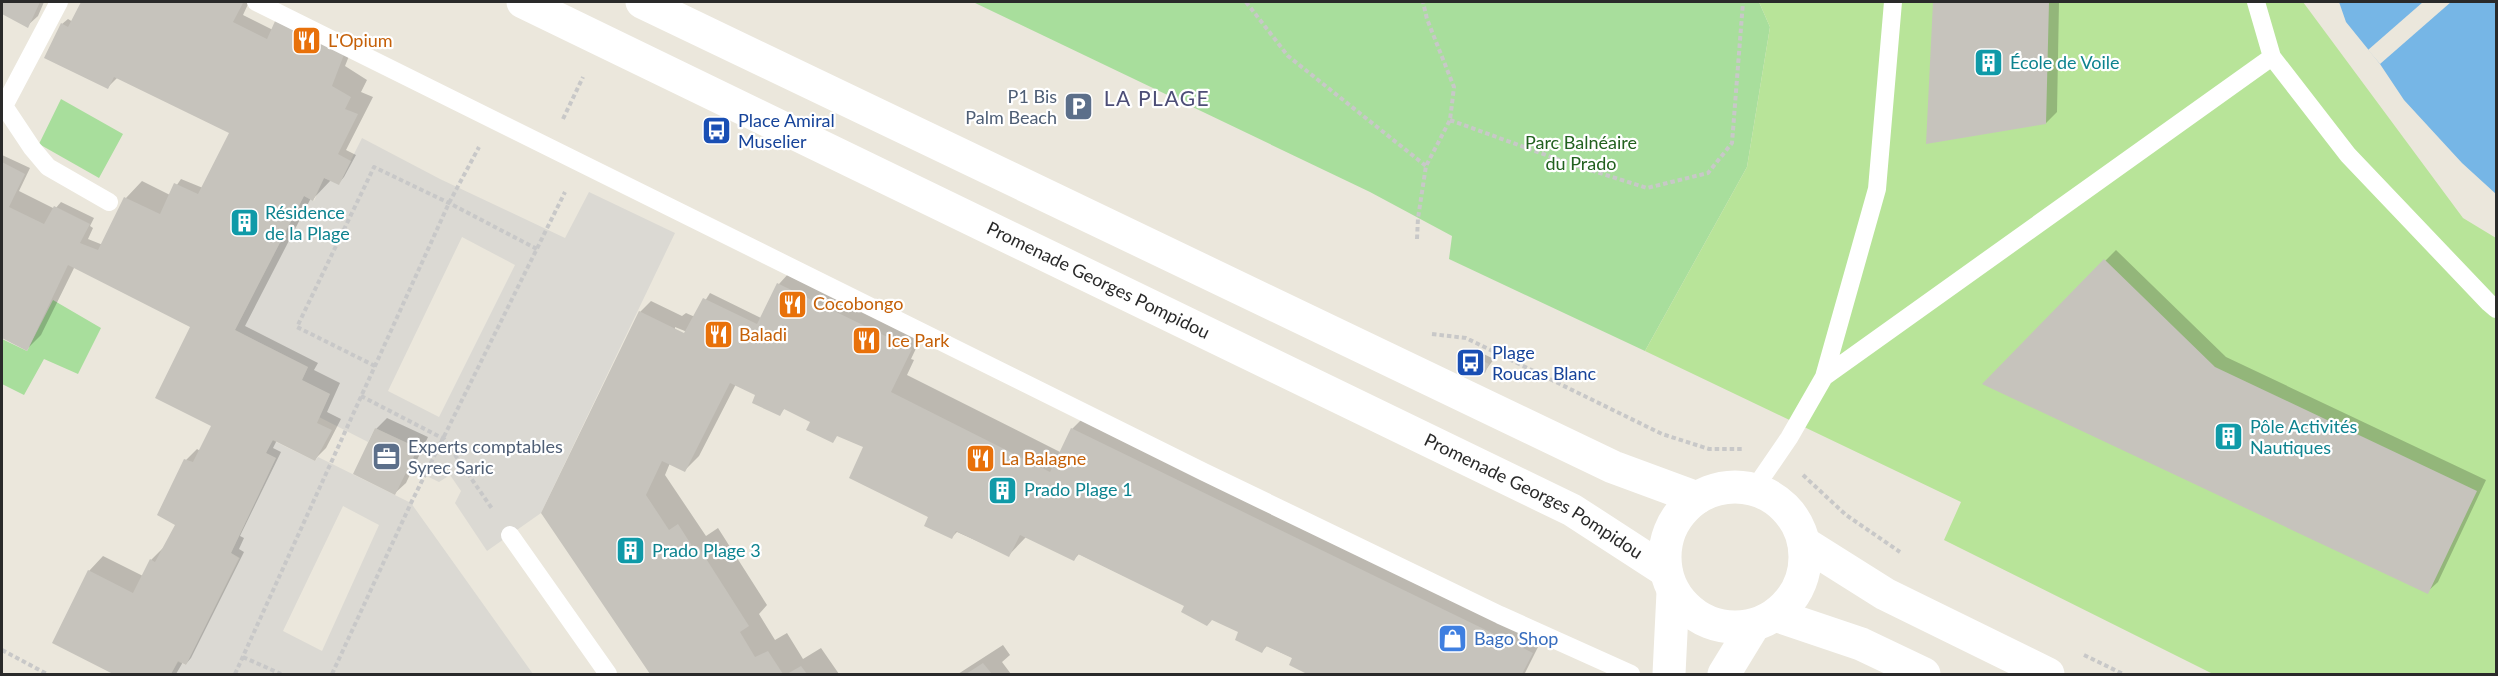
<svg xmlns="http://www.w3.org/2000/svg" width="2498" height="676" font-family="Lato,sans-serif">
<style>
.green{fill:#a8de9c}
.pitch{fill:#b8e499}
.plaza{fill:#dbd9d3;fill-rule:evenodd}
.water{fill:#76b6e6}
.pier{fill:#ebe7dc}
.shadow{fill:#0003;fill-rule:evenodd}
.building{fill:#c6c3bc}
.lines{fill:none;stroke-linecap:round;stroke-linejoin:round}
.path{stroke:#c8c8c8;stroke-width:4;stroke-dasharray:4.5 3;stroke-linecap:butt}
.service{stroke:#fff;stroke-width:18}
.tertiary{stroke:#fff;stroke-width:33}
.secondary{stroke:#fff;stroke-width:33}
.labels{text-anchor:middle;stroke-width:4.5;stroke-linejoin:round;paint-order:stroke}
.food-label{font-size:18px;fill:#c56008;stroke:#fff;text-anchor:start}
.culture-label{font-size:18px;fill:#0d838f;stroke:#fff;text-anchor:start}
.service-label{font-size:18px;fill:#4e5e75;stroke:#fff;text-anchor:end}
.transit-label{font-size:18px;fill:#164399;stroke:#fff;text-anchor:start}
.park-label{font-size:18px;fill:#22611f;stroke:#fff}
.street-label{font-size:18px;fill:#2a2a2a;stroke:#fff}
.shop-label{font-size:18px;fill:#366cbe;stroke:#fff;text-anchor:start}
.quarter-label{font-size:21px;letter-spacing:1.5px;fill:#4d4e77;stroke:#fff}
</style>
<rect width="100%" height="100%" fill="#ebe7dc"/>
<path class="green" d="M 973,2 L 1759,2 L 1770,27 L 1747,167 L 1645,351 L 1449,259 L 1452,236 L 1370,192 Z
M 61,99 L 123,134 L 99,178 L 39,144 Z
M 53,300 L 101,328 L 78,374 L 44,359 L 24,395 L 2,384 L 2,339 L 27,351 Z"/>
<path class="pitch" d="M 1759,2 L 2303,2 L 2463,218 L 2496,238 L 2496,674 L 2213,674 L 1944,540 L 1961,502 L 1645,351 L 1747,167 L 1770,27 Z"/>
<path class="plaza" d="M 362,138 L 440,179 L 565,238 L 589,192 L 675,233 L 541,513 L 487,551 L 455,503 L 461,491 L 450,475 L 439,482 L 408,467 L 418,448 L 375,428 L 368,442 L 319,417 L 330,394 L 302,380 L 308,367 L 235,330 L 304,196 L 314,201 L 324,178 L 339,184 ZM 462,237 L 515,265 L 439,417 L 388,391 Z
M 272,440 L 315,461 L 318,457 L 411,503 L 533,674 L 171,674 L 178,662 L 186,665 L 240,558 L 231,553 L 276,458 L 266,453 ZM 343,506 L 379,525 L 322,651 L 283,631 Z"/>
<path class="water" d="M 2339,2 L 2496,2 L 2496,194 L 2462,163 L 2404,100 L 2380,64 L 2346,22 Z"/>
<path class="pier" d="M 2423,2 L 2451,2 L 2380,64 L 2368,50 Z"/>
<path class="shadow" d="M 2,2 L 44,2 L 38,16 L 27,26 L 2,13 Z
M 83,2 L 249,2 L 243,15 L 273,30 L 355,41 L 345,66 L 367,80 L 361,92 L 373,97 L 346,150 L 356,155 L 344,177 L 339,183 L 331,180 L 313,199 L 311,198 L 245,326 L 318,363 L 314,370 L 340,383 L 327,412 L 341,419 L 326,448 L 315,459 L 277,440 L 273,448 L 281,452 L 240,536 L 244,538 L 239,549 L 244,552 L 191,658 L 186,664 L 183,662 L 176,674 L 116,674 L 54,642 L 89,571 L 103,556 L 143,576 L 151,560 L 166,545 L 176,525 L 186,460 L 197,449 L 200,451 L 214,426 L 192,326 L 75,266 L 41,335 L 27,349 L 2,337 L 2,155 L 30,168 L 19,191 L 55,209 L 61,202 L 94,218 L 90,226 L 93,228 L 88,239 L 103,245 L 126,198 L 142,181 L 170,195 L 181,179 L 203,188 L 231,133 L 118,77 L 108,87 L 62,24 L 68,19 L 73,22 Z
M 1935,2 L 2059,2 L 2057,112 L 2046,123 L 1928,142 Z
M 2116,250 L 2226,357 L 2486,480 L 2438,582 L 2427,592 L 1984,383 Z
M 789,273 L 921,338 L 911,359 L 914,360 L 907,375 L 1062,453 L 1072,429 L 1083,418 L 1536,639 L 1533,645 L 1538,647 L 1525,673 L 1310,674 L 1291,665 L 1293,658 L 1267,646 L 1262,651 L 1240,632 L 1079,554 L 1074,559 L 1026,537 L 1009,555 L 957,532 L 952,537 L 929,518 L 865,446 L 785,408 L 779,414 L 758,395 L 736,384 L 699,456 L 685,470 L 670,463 L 665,475 L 706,536 L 718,528 L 767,605 L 759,614 L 775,640 L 787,633 L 803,659 L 821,648 L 839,674 L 652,674 L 542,513 L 640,312 L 651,301 L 682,316 L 686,313 L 695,317 L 710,293 L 761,318 L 779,284 ZM 675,327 L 692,334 L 691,337 L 675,330 Z
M 1473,349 L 1494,359 L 1485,371 L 1468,354 Z
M 387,418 L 428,437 L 406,483 L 395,493 L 376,429 Z
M 1003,645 L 1010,655 L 1002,662 L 1011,674 L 958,674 Z"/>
<path class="building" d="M 2,2 L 40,2 L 28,28 L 2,14 Z
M 81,2 L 241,2 L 243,3 L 233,22 L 267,39 L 276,19 L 345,52 L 332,86 L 351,97 L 345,109 L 358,114 L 338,154 L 351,161 L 339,185 L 324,178 L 313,201 L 304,196 L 235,330 L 308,367 L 302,380 L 330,394 L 317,423 L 332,430 L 315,461 L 273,440 L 266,453 L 276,458 L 231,553 L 239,558 L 186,665 L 178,661 L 171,674 L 113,674 L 52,643 L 88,570 L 133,593 L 150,559 L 155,562 L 175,525 L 157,515 L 184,459 L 193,462 L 211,426 L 155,398 L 190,327 L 68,265 L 27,351 L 2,338 L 2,162 L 25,174 L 9,207 L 44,224 L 54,206 L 90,224 L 80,243 L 98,250 L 124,197 L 160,214 L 174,183 L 198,194 L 229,133 L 114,77 L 108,89 L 44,58 L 61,23 L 68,27 Z
M 1933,2 L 2049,2 L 2046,124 L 1926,144 Z
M 2104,259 L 2215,367 L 2477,491 L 2428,594 L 1982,384 Z
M 777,283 L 912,349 L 891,392 L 1050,472 L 1071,428 L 1533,653 L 1522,674 L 1307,674 L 1289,665 L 1292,658 L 1266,646 L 1262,653 L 1235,640 L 1238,632 L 1212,620 L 1207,626 L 1181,612 L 1184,606 L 1078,554 L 1074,561 L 1020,535 L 1009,557 L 956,531 L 952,539 L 924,526 L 928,517 L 849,478 L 863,447 L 837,436 L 833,443 L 806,430 L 810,422 L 784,409 L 780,416 L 752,403 L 755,395 L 730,383 L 685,472 L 662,461 L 646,495 L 669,530 L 678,524 L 694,549 L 698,546 L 749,626 L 740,632 L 755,657 L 768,651 L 783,674 L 650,674 L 541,513 L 639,311 L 684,333 L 703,298 L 757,324 Z
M 1467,353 L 1489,364 L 1485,373 L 1463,362 Z
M 375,428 L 418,448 L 395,495 L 353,474 Z
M 983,663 L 992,674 L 966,674 Z
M 801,666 L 807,674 L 787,674 Z"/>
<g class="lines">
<path class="path" d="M 1246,2 L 1288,56 L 1426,166
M 563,119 L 583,77
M 1450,120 L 1565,162 L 1647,188 L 1708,173 L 1732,143 L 1743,2
M 1417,239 L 1418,218 L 1426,166 L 1450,120 L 1454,87 L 1427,19 L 1423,2
M 1432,334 L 1466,338 L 1662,434 L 1709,449 L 1742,449
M 375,366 L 297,327 L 374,167 L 449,203 L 537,249
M 361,396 L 444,439 L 493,510
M 1803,475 L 1846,515 L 1900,552
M 2,650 L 47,674
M 2084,655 L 2123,674
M 243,657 L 281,674
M 235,674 L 449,203 L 479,147
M 332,674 L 411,503 L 565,192"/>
<path class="service" d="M 59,2 L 4,106 L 32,148 L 48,167 L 109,202
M 256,2 L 1204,472 L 1500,615 L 1631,674
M 2256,2 L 2272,57 L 2348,155 L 2489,303 L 2496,309
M 1824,377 L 1877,189 L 1893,2
M 1754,489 L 1789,438 L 1824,377 L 2272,57
M 510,535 L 608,674"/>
<path class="tertiary" d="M 1669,674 L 1673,592
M 1724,674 L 1754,625"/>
<g class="secondary">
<path id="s1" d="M 523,2 L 1572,510 L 1666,571"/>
<path d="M 642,2 L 1613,467 L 1697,498"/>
<circle cx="1735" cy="557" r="70"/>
<path d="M 1804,543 L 1885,594 L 2048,674"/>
<path d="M 1775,615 L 1861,644 L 1924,674"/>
</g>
</g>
<defs>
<symbol id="restaurant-square" viewBox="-11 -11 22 22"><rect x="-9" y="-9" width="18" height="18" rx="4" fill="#e8710a" stroke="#fff"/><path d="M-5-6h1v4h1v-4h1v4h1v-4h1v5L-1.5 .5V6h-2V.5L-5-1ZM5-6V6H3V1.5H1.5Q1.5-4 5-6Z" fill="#fff"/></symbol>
<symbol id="building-square" viewBox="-11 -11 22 22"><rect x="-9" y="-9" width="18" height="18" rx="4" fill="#0f9aa8" stroke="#fff"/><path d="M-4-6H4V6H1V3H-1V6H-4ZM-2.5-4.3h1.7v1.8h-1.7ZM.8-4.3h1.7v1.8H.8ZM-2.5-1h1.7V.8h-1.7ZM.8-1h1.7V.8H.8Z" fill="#fff"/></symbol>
<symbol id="parking-square" viewBox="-11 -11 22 22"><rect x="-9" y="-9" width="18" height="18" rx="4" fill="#5c6f8a" stroke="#fff"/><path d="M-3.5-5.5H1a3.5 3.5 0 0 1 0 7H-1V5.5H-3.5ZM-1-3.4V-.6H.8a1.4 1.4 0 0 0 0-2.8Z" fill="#fff"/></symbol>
<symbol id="bus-square" viewBox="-11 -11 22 22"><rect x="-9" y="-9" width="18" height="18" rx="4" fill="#1a4fb4" stroke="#fff"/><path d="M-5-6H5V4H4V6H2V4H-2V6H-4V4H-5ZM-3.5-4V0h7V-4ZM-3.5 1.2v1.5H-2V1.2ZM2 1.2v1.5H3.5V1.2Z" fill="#fff"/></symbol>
<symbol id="office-square" viewBox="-11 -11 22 22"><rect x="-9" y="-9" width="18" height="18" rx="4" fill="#5c6f8a" stroke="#fff"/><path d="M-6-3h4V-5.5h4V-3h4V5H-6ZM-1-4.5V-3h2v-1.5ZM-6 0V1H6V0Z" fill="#fff"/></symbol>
<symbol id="shop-square" viewBox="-11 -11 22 22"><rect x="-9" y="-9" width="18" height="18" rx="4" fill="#3f7fe0" stroke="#fff"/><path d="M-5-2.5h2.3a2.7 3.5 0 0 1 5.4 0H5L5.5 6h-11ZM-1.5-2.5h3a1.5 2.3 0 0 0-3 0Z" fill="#fff"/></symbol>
</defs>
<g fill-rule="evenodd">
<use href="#restaurant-square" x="290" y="24" width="33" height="33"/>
<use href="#building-square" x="1972" y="46" width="33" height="33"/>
<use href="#parking-square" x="1062" y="90" width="33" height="33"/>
<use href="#bus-square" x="700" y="114" width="33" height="33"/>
<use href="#building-square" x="228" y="206" width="33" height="33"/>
<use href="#restaurant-square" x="776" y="288" width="33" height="33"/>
<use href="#restaurant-square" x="702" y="318" width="33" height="33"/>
<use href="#restaurant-square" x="850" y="324" width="33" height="33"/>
<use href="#bus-square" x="1454" y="346" width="33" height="33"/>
<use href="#building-square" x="2212" y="420" width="33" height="33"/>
<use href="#office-square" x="370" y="440" width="33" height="33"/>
<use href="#restaurant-square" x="964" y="442" width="33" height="33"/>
<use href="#building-square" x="986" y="474" width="33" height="33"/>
<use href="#building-square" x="614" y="534" width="33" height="33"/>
<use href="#shop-square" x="1436" y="622" width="33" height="33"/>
</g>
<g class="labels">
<g class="food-label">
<text x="328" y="47">L'Opium</text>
<text x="813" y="310">Cocobongo</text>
<text x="739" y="341">Baladi</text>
<text x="887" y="347">Ice Park</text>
<text x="1001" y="465">La Balagne</text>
</g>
<g class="culture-label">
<text x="2010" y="69">École de Voile</text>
<text x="265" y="219">Résidence<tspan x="265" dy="21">de la Plage</tspan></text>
<text x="2250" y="433">Pôle Activités<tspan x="2250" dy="21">Nautiques</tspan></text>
<text x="1024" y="496">Prado Plage 1</text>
<text x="652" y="557">Prado Plage 3</text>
</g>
<g class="service-label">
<text x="1057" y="103">P1 Bis<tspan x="1057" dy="21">Palm Beach</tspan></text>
<text x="408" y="453" text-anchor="start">Experts comptables<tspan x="408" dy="21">Syrec Saric</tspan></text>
</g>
<g class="transit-label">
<text x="738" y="127">Place Amiral<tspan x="738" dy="21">Muselier</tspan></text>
<text x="1492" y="359">Plage<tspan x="1492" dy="21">Roucas Blanc</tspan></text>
</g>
<g class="park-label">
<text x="1581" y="149">Parc Balnéaire<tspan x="1581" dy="21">du Prado</tspan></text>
</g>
<g class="street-label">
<text dy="6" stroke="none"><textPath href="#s1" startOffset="639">Promenade Georges Pompidou</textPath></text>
<text dy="6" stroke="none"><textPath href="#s1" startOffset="1125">Promenade Georges Pompidou</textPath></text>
</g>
<g class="shop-label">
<text x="1474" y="645">Bago Shop</text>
</g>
<g class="quarter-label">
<text x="1157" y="106">LA PLAGE</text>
</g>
</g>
<rect width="2498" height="676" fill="none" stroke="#2a2a2a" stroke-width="6"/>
</svg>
